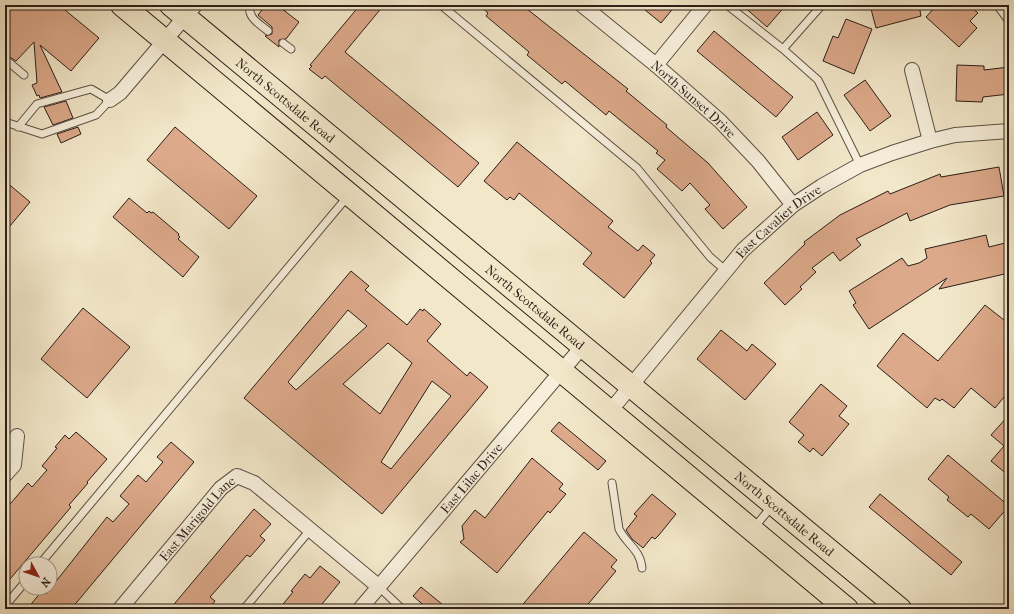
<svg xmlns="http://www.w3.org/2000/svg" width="1014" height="614" font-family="'IM FELL French Canon',serif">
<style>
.building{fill:#dca98a;stroke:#2b1e18;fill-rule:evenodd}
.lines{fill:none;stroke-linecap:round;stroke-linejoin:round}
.lane-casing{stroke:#5d5044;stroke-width:9}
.street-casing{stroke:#5d5044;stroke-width:16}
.primary-casing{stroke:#2b1e18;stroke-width:24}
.lane{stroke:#f7efdc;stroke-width:7}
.street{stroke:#f7efdc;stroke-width:14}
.primary{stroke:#f2e7c9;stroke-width:22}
.labels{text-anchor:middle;stroke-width:3;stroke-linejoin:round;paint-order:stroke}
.street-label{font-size:13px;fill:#2b1e18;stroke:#f7efdc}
</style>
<rect width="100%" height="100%" fill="#f2e7c9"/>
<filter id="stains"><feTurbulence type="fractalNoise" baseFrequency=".005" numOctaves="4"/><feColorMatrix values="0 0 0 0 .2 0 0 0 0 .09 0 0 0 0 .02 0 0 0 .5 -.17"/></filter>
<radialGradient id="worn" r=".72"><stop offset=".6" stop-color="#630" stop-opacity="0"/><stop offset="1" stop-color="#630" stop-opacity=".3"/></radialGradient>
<path class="building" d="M 5,5 L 59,5 L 99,38 L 71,71 L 40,45 L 62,92 L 40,98 L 39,95 L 37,96 L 32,85 L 37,83 L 34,42 L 16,61 L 5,54 Z
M 266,5 L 277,5 L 299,22 L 286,39 L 279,40 L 279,47 L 265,36 L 272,34 L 272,27 L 258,15 Z
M 360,5 L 384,5 L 345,52 L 479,163 L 458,187 L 325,76 L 322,79 L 309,69 L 312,66 L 310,65 Z
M 479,5 L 522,5 L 628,89 L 626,91 L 667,125 L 666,127 L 708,163 L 747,207 L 723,229 L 705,209 L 710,205 L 690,183 L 682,191 L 657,169 L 665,160 L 656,153 L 658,151 L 609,111 L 606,115 L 565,81 L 562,84 L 527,55 L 529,52 L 486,16 L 488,13 Z
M 639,5 L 676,5 L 661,23 Z
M 742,5 L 786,5 L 767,27 Z
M 870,5 L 919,5 L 921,16 L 876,28 Z
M 937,5 L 969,5 L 978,13 L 970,21 L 977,28 L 959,47 L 926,17 Z
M 846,19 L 872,29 L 854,74 L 823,61 L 833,36 L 838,38 Z
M 714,31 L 793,97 L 776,117 L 697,51 Z
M 957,65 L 984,66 L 984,70 L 1009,67 L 1009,94 L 983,97 L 982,102 L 956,101 Z
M 865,80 L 891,116 L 870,131 L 844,95 Z
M 66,101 L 73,118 L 53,125 L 44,107 Z
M 817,112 L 833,135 L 798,160 L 782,137 Z
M 78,127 L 81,134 L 61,143 L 57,134 Z
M 175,127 L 257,196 L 229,229 L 147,160 Z
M 517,142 L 613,221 L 608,227 L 638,251 L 643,245 L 655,255 L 650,261 L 652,263 L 624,298 L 583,264 L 592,253 L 519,193 L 514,200 L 510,197 L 507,200 L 484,181 Z
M 999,167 L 1004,196 L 950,205 L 910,221 L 907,213 L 856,239 L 861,245 L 840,261 L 833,252 L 812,268 L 816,272 L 800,287 L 802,289 L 785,305 L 764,283 L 805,244 L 804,242 L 840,215 L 888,191 L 890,194 L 940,174 L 941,177 Z
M 5,181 L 30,202 L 5,232 Z
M 129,198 L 147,213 L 149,211 L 151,213 L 153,212 L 179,234 L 178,235 L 180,237 L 178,239 L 199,257 L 183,277 L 113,217 Z
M 986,235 L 989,247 L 1009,242 L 1009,273 L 939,289 L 947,278 L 869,329 L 853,305 L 856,303 L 849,291 L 902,258 L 908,266 L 919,263 L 927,258 L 925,249 Z
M 351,271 L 369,286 L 365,290 L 407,325 L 420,309 L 423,311 L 424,309 L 439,322 L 441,324 L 427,341 L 467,376 L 470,372 L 488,387 L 382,514 L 244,398 ZM 348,310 L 367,326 L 296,390 L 288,382 ZM 388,343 L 412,363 L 380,414 L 343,384 ZM 432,381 L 451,396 L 391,469 L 381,462 Z
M 985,305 L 1009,324 L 1009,391 L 995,408 L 971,388 L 954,408 L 942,399 L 940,401 L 935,398 L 927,408 L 877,366 L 903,333 L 938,361 Z
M 83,308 L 130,347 L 87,398 L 41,359 Z
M 721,330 L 747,351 L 752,344 L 776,364 L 745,400 L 697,359 Z
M 821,384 L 847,406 L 839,416 L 849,424 L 822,456 L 813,448 L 810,452 L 798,442 L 804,435 L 789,422 Z
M 1009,415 L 1009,476 L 991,461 L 1004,446 L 991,435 Z
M 559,422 L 606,461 L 598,470 L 551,431 Z
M 76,432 L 107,459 L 87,482 L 88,483 L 69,505 L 71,507 L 5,585 L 5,510 L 28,483 L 32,487 L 47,470 L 42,466 L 57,448 L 55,447 L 65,435 L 69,439 Z
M 171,442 L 194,462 L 77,602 L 70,609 L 27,609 L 42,591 L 46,594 L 107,517 L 113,522 L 129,504 L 120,496 L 138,475 L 146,482 L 163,462 L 157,457 Z
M 948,455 L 1009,506 L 989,529 L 971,514 L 968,517 L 947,500 L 949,497 L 928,479 Z
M 532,458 L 563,484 L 559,489 L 566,494 L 550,513 L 548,511 L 497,573 L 460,542 L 464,539 L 462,526 L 475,510 L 485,518 Z
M 652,494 L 676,514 L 659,535 L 655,539 L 652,537 L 643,548 L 632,539 L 626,530 L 637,516 L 634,514 Z
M 880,494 L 962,562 L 951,575 L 869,507 Z
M 254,509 L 271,524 L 260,536 L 265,540 L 250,557 L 247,555 L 210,597 L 215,601 L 209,609 L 170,609 Z
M 584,532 L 617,560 L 611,567 L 616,571 L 589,603 L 584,609 L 519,609 Z
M 320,566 L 340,582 L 318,609 L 279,609 L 293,592 L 291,591 L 305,574 L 310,578 Z
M 421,587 L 448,609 L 428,609 L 413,596 Z"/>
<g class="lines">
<defs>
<path id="lane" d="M 250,5 C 247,18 260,24 268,31
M 441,5 L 637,168 L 710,257 L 725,270
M 727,5 L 783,49 L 818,80 L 860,165
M 997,5 L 1009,21
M 283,43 L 291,49
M 783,49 L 822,5
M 5,59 L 24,75
M 5,122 L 42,134 L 96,115 L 110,100 L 91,89 L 37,104 L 18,127
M 612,483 L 619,529 C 627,545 640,549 642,568
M 753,529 L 772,506
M 40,564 L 348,196
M 378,586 L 402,609
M 5,606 L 26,581
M 244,609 L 310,530"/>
<g id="street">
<path id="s1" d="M 582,5 L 656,65 L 720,121 L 758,161 L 793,205"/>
<path d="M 656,65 L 705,5"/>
<path d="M 912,70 L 930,141"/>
<path d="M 110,100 L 120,93 L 195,5"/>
<path id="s2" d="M 611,410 L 743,250 L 793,205 L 822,186 L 860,165 L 892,153 L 930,141 L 955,135 L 1009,131"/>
<path d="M 5,475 L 14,465 L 17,436"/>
<path id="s3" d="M 120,609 L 221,488 L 237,476 L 254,483 L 378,586"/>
<path id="s4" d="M 360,609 L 582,347"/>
</g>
<g id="primary">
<path d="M 122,5 L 847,609"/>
<path id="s5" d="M 171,5 L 900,609"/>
</g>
</defs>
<use href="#lane" class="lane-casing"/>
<use href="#street" class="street-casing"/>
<use href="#primary" class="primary-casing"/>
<use href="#lane" class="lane"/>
<use href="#street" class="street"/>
<use href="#primary" class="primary"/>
</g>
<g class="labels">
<g class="street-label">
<text dy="5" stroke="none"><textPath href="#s1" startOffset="146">North Sunset Drive</textPath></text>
<text dy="5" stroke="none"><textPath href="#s5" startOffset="149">North Scottsdale Road</textPath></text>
<text dy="5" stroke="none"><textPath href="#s2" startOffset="253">East Cavalier Drive</textPath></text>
<text dy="5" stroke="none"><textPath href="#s5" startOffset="473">North Scottsdale Road</textPath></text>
<text dy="5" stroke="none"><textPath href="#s4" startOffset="172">East Lilac Drive</textPath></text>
<text dy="5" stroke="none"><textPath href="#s5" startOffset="797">North Scottsdale Road</textPath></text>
<text dy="5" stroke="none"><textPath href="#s3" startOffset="119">East Marigold Lane</textPath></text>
</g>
</g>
<rect width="1014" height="614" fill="none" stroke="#f2e7c9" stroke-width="20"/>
<rect x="6" y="6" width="1002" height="602" fill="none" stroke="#2b1e18" stroke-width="2"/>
<rect x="10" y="10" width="994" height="594" fill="none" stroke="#2b1e18"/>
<g transform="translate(38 576) rotate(130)"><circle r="19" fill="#f7efdc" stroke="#a59b8e"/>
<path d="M0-3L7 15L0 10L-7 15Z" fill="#8f2418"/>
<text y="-6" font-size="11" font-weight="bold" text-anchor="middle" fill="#2b1e18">N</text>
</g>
<rect width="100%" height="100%" filter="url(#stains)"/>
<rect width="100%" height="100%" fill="url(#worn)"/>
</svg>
